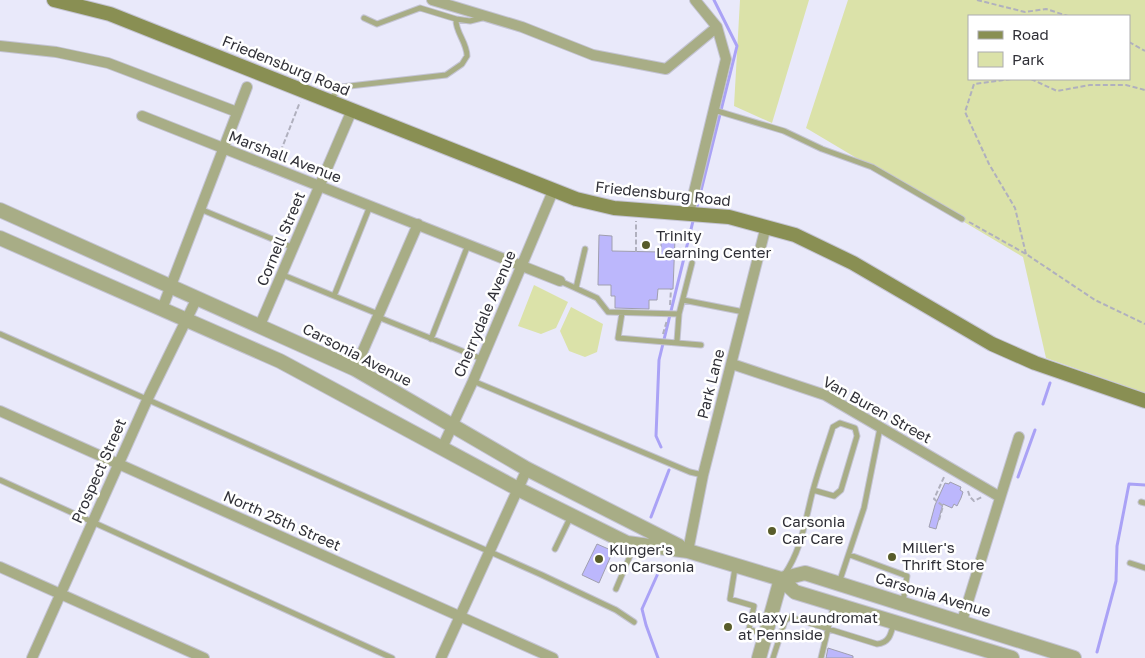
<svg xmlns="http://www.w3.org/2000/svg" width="1145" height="658" font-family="'Golos Text',sans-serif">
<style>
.green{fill:#dbe2a9;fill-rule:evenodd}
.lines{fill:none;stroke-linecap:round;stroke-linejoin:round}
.stream{stroke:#aaa2f6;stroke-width:3}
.building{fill:#bcb7fc;stroke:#a09faf}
.service-casing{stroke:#c4c4d3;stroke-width:7}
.minor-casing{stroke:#c4c4d3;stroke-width:12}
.tertiary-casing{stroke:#c4c4d3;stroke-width:16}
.secondary-casing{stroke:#c4c4d3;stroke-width:16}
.path{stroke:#b0b0be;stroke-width:2;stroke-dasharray:5 2.5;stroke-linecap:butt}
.service{stroke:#a8ad86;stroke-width:5}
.minor{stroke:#a8ad86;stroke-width:10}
.tertiary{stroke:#a8ad86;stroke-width:14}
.secondary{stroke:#898f53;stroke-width:14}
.poi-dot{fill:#585c2a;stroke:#fff;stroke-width:2}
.labels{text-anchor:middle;stroke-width:5;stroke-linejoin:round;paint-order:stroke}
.street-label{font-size:15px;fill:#303037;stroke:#fff}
.poi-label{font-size:15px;fill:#303037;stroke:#fff;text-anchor:start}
</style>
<rect width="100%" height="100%" fill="#e9e9fa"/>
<path class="green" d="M 740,0 L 809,0 L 772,123 L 734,106 Z
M 848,0 L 1145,0 L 1145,393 L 1046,358 L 1023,257 L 806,128 ZM 969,16 L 1129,16 L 1129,79 L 969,79 Z
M 534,285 L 568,302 L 556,328 L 541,334 L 518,326 Z
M 571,307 L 603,324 L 597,352 L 585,357 L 569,351 L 560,331 Z"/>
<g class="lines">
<path class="stream" d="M 696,211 L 737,46 L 714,0
M 1043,404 L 1050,383
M 661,447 L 656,436 L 659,360 L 694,217
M 1018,477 L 1035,430
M 651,517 L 669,470
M 1097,652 L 1116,581 L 1117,546 L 1129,484 L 1145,485
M 658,658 L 646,625 L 642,609 L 659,571"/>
</g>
<path class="building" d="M 599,235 L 612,236 L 612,251 L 661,252 L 661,238 L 675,239 L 673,289 L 658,289 L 657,300 L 649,300 L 649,309 L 615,308 L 615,296 L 611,296 L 611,285 L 598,285 Z
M 950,482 L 961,487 L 960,490 L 963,492 L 961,498 L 957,506 L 954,504 L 952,508 L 943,504 L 936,529 L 929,527 L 935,505 L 945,483 L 949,484 Z
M 597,544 L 613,551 L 599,583 L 582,575 Z
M 828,648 L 853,656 L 853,658 L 826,658 Z"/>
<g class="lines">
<defs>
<path id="service" d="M 364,18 L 377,24 L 420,8 L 456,19
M 330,100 L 341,87 L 446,75 L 462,64 L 467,56 C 467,42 455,32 456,19 L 470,21 L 482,18
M 714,110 L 784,131 L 822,149 L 872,167 L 962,219
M 200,209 L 294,248
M 283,275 L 378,314
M 560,281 L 597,298 L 608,312 L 679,314
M 576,288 L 585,249
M 334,296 L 370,206
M 683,300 L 744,312
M 622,313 L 618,338 L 701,345
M 378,317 L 482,359
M 0,334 L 542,575 L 616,610 L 634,622
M 431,339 L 468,245
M 677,341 L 679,314 L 692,263
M 473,381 L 690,472 L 703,475
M 0,480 L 392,658
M 1141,502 L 1145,503
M 555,549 L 571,516
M 850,555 L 907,576 L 903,602
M 1130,563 L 1145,568
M 735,568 L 730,599 L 754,606 L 749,629 L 765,635
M 784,575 C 801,551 805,522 812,494 C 818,471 826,449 833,427 L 840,423 L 855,428 L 857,436 L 841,490 L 834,496 L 813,490
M 839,583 L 864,508 L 880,428
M 616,589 L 635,544
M 773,658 L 785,621 L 790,617 L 877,644 C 890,643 891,633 894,622
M 821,658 L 834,604"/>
<path id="minor" d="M 432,0 L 522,27 L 593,55 L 666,69 L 717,27
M 0,46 L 56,52 L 108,63 L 237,112
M 142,116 L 560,281
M 689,213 L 726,59 L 717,27 L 695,0
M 162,309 L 247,87
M 260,325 L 352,110
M 732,364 L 825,395 L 1000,497
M 355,369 L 418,224
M 0,411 L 553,658
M 442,448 L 473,381 L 553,191
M 688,551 L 703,475 L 766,226
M 0,567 L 204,658
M 962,621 L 1019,437
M 32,658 L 148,398 L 197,298
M 441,658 L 527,469"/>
<path id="tertiary" d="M 0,210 L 355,369 L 527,469 L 679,546
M 0,238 L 280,361 L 518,489 L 627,543 L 688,551 L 781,579 L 795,592 L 1012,658
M 781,579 L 805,573 L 1074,658
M 759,658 L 781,579"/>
<path id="secondary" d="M 54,0 L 110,14 L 576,199 L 614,208 L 729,217 L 795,235 L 853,263 L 992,344 L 1035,363 L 1145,401"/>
</defs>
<use href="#service" class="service-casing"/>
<use href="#minor" class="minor-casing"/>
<use href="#tertiary" class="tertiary-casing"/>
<use href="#secondary" class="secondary-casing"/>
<path class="path" d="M 977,0 L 1025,12 L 1046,9 L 1068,16
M 1129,42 L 1145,51
M 1011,79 L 974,84 L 965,112 L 989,164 L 1015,208 L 1026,254
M 1031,79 L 1057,91 L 1090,85 L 1126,85 L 1145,90
M 278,158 L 300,102
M 969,222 L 1026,254 L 1095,300 L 1145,324
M 636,252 L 636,221
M 670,305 L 671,289
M 663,334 L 667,320
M 968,491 L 970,497 L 974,501 L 982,497
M 939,520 L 943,506 L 934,499 L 945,475"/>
<use href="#service" class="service"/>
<use href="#minor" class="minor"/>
<use href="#tertiary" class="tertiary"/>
<use href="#secondary" class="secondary"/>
</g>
<g class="poi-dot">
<circle cx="646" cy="245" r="5"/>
<circle cx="772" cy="531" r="5"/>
<circle cx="892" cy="557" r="5"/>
<circle cx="599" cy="559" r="5"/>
<circle cx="728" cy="627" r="5"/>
</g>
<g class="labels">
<g class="street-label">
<text transform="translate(286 66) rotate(22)" y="5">Friedensburg Road</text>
<text transform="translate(285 157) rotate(21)" y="5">Marshall Avenue</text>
<text transform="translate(663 194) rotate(6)" y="5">Friedensburg Road</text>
<text transform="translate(281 239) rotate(-67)" y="5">Cornell Street</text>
<text transform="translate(485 314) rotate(-67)" y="5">Cherrydale Avenue</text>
<text transform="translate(357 355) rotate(27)" y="5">Carsonia Avenue</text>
<text transform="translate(711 384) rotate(-76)" y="5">Park Lane</text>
<text transform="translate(877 410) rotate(29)" y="5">Van Buren Street</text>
<text transform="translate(99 471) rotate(-66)" y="5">Prospect Street</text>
<text transform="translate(282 521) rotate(24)" y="5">North 25th Street</text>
<text transform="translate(933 595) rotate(17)" y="5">Carsonia Avenue</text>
</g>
<g class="poi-label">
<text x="656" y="241">Trinity<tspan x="656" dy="17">Learning Center</tspan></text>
<text x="782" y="527">Carsonia<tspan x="782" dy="17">Car Care</tspan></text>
<text x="902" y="553">Miller's<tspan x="902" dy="17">Thrift Store</tspan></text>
<text x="609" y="555">Klinger's<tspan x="609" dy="17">on Carsonia</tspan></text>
<text x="738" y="623">Galaxy Laundromat<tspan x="738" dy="17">at Pennside</tspan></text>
</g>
</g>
<rect x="968" y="15" width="162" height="65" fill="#ffffff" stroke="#acacaf"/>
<rect x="978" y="31" width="25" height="8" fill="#898f53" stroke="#acacaf"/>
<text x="1012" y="40" font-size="15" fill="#303037">Road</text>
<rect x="978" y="52" width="25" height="15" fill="#dbe2a9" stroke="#acacaf"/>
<text x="1012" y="65" font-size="15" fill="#303037">Park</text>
</svg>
